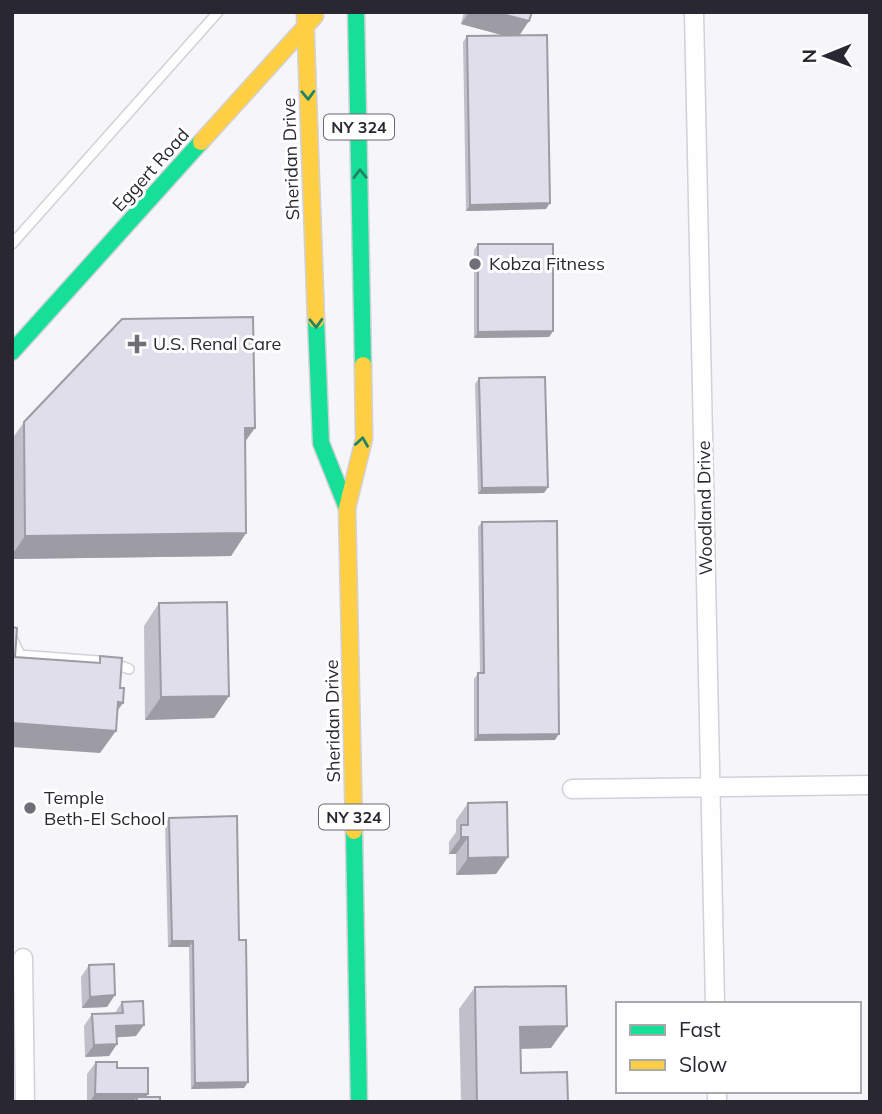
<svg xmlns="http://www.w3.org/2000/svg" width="882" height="1114" font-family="Mulish,sans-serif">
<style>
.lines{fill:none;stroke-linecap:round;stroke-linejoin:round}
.lane-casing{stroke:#d2d0d8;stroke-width:12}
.street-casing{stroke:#d2d0d8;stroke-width:21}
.fast-casing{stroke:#d2d0d8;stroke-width:19}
.slow-casing{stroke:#d2d0d8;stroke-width:19}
.lane{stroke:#fefefe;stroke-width:9}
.street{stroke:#fefefe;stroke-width:18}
.fast{stroke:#16e098;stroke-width:16}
.slow{stroke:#ffcf43;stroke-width:16}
.wall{fill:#c1bfca}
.shaded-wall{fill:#9d9ba4}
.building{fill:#e0deeb;stroke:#9d9ba4;stroke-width:2}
.oneway{stroke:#208464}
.poi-dot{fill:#706f77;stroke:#fff;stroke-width:2.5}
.labels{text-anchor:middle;stroke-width:6;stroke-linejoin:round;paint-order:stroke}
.shield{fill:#fff;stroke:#69686f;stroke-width:2}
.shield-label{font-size:16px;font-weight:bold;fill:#292731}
.street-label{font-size:18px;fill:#292731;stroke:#fff}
.poi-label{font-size:18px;fill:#292731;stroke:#fff;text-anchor:start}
</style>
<rect width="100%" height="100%" fill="#f5f5fa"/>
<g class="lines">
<defs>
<path id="lane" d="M 12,244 L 218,12
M 12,638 L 20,655 L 111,662 L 129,669"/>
<path id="street" d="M 694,12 L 715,1004
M 572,789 L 870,785
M 23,958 L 25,1102
M 717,1091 L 717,1102"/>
<path id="fast" d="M 356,12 L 363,365
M 316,320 L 321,443 L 347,508
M 12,352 L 201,142
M 354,831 L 359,1102"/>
<path id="slow" d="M 305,12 L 316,320
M 201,142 L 315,16
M 354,831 L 347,508 L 364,439 L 363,365"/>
</defs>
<use href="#lane" class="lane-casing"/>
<use href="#street" class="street-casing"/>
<use href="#fast" class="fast-casing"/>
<use href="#slow" class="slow-casing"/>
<use href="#lane" class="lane"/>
<use href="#street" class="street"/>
<use href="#fast" class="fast"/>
<use href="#slow" class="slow"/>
</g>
<path class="wall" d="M 464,12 L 532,12 L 519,35 L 546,209 L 466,211 L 463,42 L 467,36 L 506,36 L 461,24 Z
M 478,244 L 553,331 L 549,337 L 474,338 L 474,250 Z
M 479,378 L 548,487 L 544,493 L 478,494 L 475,384 Z
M 24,422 L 245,442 L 246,533 L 231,556 L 12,559 L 12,439 Z
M 482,522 L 555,740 L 474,741 L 474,679 L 478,673 L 480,673 L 478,527 Z
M 159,603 L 229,696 L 214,718 L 145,720 L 144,626 Z
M 468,803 L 508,857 L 496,874 L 456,875 L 456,854 L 449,854 L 449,842 L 456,832 L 456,820 Z
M 169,818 L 239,940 L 248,1082 L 244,1088 L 191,1089 L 189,947 L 168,947 L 165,824 Z
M 89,965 L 107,1007 L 82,1008 L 81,977 Z
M 475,987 L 551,1048 L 520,1049 L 521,1073 L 568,1102 L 461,1102 L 459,1009 Z
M 122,1002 L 136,1036 L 117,1037 L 117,1044 L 109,1056 L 85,1057 L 84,1026 L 92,1014 L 115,1013 Z
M 96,1062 L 117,1068 L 148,1094 L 146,1097 L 160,1102 L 87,1102 L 87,1074 Z"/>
<path class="shaded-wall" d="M 469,12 L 494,12 L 529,21 L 517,39 L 461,24 Z
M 550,203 L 546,209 L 466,211 L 470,205 Z
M 553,331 L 549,337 L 474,338 L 478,332 Z
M 245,428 L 255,428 L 239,450 Z
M 548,487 L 544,493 L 478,494 L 482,488 Z
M 246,533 L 231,556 L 12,559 L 12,555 L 25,536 Z
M 229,696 L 214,718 L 145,720 L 161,697 Z
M 118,702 L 123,703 L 107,725 Z
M 12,723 L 116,731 L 100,753 L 12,747 Z
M 559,734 L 555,740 L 474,741 L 478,735 Z
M 461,837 L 468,837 L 456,854 L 449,854 Z
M 508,857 L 496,874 L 456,875 L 468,858 Z
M 172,941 L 193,941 L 189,947 L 168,947 Z
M 115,995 L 107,1007 L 82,1008 L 90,997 Z
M 144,1025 L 136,1036 L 108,1038 L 116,1026 Z
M 567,1026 L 551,1048 L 504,1049 L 520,1027 Z
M 117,1044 L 109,1056 L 85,1057 L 94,1045 Z
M 248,1082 L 244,1088 L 191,1089 L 195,1083 Z
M 95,1094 L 148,1094 L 142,1102 L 137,1097 L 133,1102 L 90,1102 Z"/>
<path class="building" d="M 494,12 L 532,12 L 529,21 Z
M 547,35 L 550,203 L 470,205 L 467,36 Z
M 478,244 L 553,244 L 553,331 L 478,332 Z
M 253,317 L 255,428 L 245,428 L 246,533 L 25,536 L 24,422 L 122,319 Z
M 545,377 L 548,487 L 482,488 L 479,378 Z
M 557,521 L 559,734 L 478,735 L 478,673 L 484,673 L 482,522 Z
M 227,602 L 229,696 L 161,697 L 159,603 Z
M 12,627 L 17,628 L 15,657 L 100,663 L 100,656 L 122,658 L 120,688 L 124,688 L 123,703 L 118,702 L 116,731 L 12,723 Z
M 507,802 L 508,857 L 468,858 L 468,837 L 461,837 L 461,825 L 468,825 L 468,803 Z
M 237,816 L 239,940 L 246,940 L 248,1082 L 195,1083 L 193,941 L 172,941 L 169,818 Z
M 114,964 L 115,995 L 90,997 L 89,965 Z
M 566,986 L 567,1026 L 520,1027 L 521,1073 L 567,1072 L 568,1102 L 477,1102 L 475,987 Z
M 143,1001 L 144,1025 L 116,1026 L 117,1044 L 94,1045 L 92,1014 L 123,1013 L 122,1002 Z
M 96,1062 L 117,1062 L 117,1068 L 148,1068 L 148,1094 L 95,1094 Z
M 137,1097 L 160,1097 L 160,1102 L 137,1102 Z"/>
<defs><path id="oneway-chevron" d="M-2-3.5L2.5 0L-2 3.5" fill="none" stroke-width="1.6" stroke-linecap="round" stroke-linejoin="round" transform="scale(1.75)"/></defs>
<g class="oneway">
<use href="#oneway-chevron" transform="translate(308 95) rotate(88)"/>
<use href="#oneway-chevron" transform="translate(360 174) rotate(-91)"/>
<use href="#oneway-chevron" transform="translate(316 323) rotate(88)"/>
<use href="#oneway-chevron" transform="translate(362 442) rotate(-82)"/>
</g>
<g class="poi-dot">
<circle cx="475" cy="264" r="7"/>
<path d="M133.5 333.5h7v7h7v7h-7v7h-7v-7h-7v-7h7z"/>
<circle cx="30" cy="808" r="7"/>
</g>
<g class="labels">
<g class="shield">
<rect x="324" y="114.5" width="70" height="25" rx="5"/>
<rect x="319" y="804.5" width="70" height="25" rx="5"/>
</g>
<g class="shield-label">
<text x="359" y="133">NY 324</text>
<text x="354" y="823">NY 324</text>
</g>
<g class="street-label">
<text transform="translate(291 159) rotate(-92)" y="6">Sheridan Drive</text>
<text transform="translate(151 170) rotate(-48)" y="6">Eggert Road</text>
<text transform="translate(705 508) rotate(-91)" y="6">Woodland Drive</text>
<text transform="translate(333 721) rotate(-91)" y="6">Sheridan Drive</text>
</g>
<g class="poi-label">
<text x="489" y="270">Kobza Fitness</text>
<text x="153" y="350">U.S. Renal Care</text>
<text x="44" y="804">Temple<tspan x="44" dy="21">Beth-El School</tspan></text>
</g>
</g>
<rect width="882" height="1114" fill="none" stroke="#292731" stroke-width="28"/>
<rect x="616" y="1002" width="245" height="91" fill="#ffffff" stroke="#a9a9ad" stroke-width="2"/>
<rect x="630" y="1025" width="35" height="10" fill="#16e098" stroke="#a9a9ad" stroke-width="2"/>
<text x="679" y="1037" font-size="21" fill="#292731">Fast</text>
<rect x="630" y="1060" width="35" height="10" fill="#ffcf43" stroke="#a9a9ad" stroke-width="2"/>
<text x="679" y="1072" font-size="21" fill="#292731">Slow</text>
<g transform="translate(826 56) rotate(269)" stroke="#ffffff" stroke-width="5" paint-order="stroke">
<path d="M0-5L12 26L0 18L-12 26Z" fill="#292731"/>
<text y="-10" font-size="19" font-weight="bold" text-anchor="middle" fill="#292731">N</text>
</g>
</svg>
